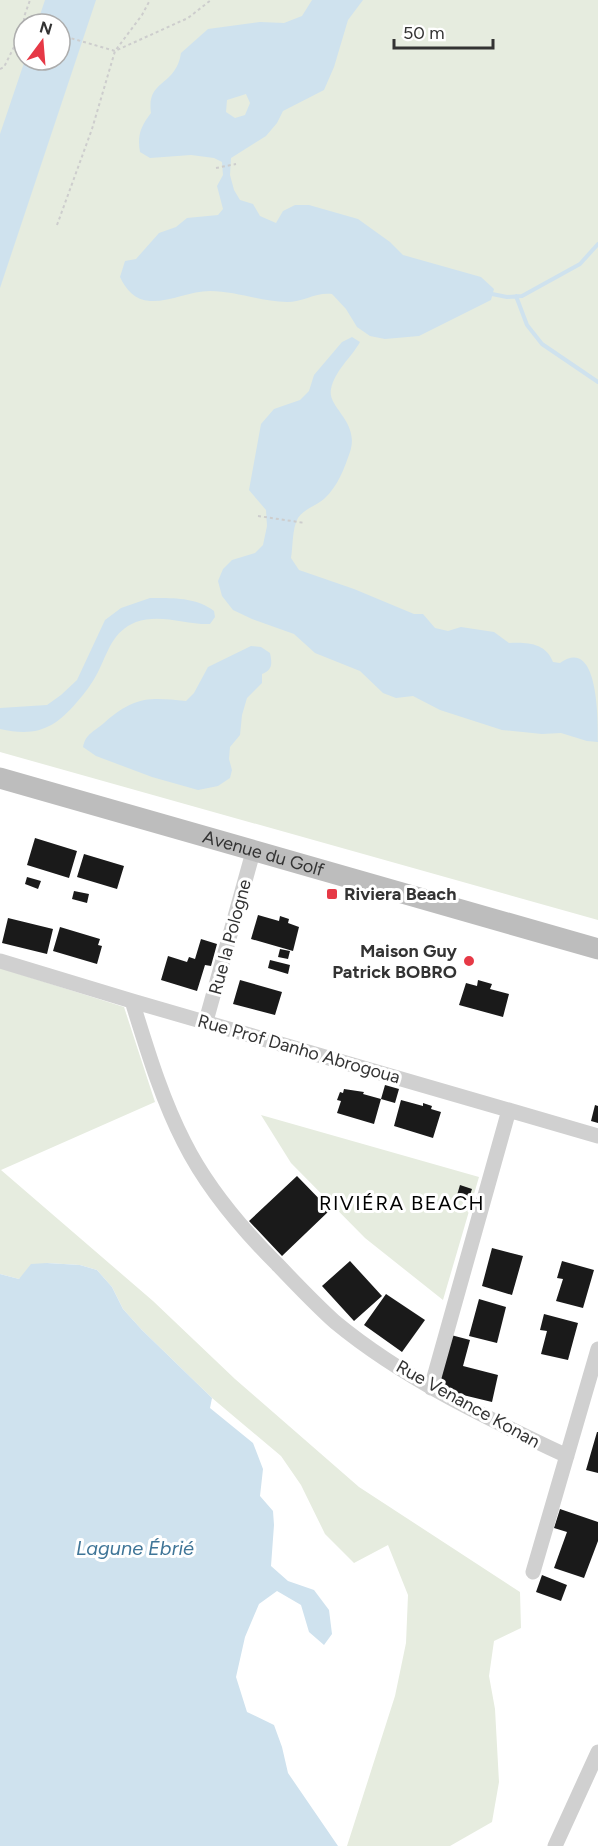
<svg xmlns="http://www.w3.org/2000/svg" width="598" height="1846" font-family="Figtree,sans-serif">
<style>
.green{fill:#e6ecdf;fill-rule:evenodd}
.water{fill:#cfe2ee;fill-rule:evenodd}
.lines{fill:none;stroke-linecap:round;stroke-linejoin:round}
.stream{stroke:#cfe2ee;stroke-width:4}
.building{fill:#1a1a1a}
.path{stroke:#cdcdcd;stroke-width:2;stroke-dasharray:3 3;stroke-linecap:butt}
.minor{stroke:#d0d0d0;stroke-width:15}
.secondary{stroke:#bdbdbd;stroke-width:21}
.poi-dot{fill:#e63946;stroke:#fff;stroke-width:2}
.labels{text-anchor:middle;stroke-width:6;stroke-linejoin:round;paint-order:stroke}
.street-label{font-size:18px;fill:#333;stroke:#fff}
.poi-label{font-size:18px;font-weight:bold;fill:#333;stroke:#fff;text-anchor:start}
.neighbourhood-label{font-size:20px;letter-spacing:1.5px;fill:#000;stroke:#fff}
.water-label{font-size:20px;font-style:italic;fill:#3f7597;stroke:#fff}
</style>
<rect width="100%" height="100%" fill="#fff"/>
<path class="green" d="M 0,0 L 598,0 L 598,920 L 0,752 ZM 24,24 L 60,24 L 60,60 L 24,60 Z
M 0,968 L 124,1007 L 155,1102 L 1,1170 L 153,1301 L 235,1379 L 359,1487 L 520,1592 L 521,1628 L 494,1641 L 489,1676 L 495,1709 L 499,1782 L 492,1822 L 450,1846 L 347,1846 L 395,1696 L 406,1643 L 408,1595 L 388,1545 L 354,1563 L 325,1534 L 301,1485 L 281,1456 L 212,1398 L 142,1330 L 123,1309 L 112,1287 L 97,1270 L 80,1265 L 47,1263 L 19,1279 L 0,1274 Z
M 261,1115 L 479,1177 L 443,1300 L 365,1238 L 291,1163 Z"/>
<path class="water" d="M 45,0 L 96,0 L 0,288 L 0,134 L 25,60 L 60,60 L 60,24 L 37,24 Z
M 312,0 L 363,0 L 348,20 L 334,67 L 324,90 L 283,111 L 277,123 L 266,136 L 231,158 L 230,175 L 234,190 L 240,200 L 253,204 L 260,216 L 276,223 L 283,211 L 295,205 L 309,205 L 358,219 L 390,242 L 403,255 L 481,277 L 494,289 L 491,300 L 419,336 L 385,339 L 370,336 L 357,327 L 346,309 L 332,294 C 316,292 303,302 287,302 C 262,302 236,291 210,291 C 190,291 170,302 150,301 C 135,300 126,290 120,277 L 125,261 L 136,259 L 159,233 L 176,227 L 187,218 L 218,215 L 223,209 L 217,186 L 223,175 L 222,162 L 214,158 L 191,155 L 150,158 L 140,152 C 137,135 141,126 151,113 C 146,79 176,87 181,53 L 208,29 L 260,22 L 284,23 L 302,16 ZM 246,94 L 250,103 L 245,115 L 235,118 L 226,112 L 227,100 Z
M 352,337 L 360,342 C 351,358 335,370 331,389 C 327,408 360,421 350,452 C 344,469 338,486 324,499 C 316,506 305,508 298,518 C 292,528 293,547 291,558 L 299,570 L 354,589 L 414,614 L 423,614 L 435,628 L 448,631 L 461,627 L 494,632 L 509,643 C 527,642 546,643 553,662 L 560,663 C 598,636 598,716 598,742 L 587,741 L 561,733 L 542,734 L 502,730 L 440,710 L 413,696 L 396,698 L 383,693 L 360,671 L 315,653 L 294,634 L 252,619 L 233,610 L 222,596 L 218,581 L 223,569 L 232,560 L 255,553 L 263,545 L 267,526 L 266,510 L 249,490 L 261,424 L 274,409 L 300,400 L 309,391 L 314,375 L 342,342 Z
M 150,598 C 172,598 196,597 214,611 L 215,617 L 210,624 C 187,625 160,613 136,622 C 112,632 109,650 98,672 C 93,682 85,693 77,702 C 54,729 36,737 0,729 L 0,708 L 47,705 L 61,695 L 77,680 L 105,620 L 121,608 Z
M 251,646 L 261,647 L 270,653 C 272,663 273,670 262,674 L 262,683 L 247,698 L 242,715 L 240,735 L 230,747 L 229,759 L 232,770 L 230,778 L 218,786 L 198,790 L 152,777 L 96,756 L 83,747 C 86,733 94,732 104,723 C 134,697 147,697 186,701 L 194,693 L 208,667 Z
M 47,1263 L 80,1265 L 97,1270 L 112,1287 L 123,1309 L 142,1330 L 212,1398 L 210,1408 L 253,1443 L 263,1469 L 260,1496 L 273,1511 L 274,1525 L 271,1566 L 288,1581 L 314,1590 L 329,1610 L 332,1634 L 324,1645 L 309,1632 L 301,1605 L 277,1591 L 259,1604 L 245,1637 L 236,1677 L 247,1712 L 274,1725 L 282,1747 L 288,1773 L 338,1846 L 0,1846 L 0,1274 L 19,1279 L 31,1264 Z"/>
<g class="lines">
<path class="stream" d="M 492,294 L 507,297 L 522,296 L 580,264 L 598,244
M 516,296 L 527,325 L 542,344 L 598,382"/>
</g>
<path class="building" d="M 35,838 L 77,851 L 69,878 L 27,865 Z
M 84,854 L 124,866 L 117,889 L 77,877 Z
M 27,877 L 41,881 L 38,889 L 25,884 Z
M 74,891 L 89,894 L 87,903 L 72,899 Z
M 258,915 L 279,921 L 280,916 L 289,919 L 288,923 L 299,927 L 293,951 L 251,939 Z
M 8,918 L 53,929 L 47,954 L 2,943 Z
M 60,927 L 100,939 L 98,945 L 102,946 L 97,964 L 53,951 Z
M 201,939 L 217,944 L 211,966 L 205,965 L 197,991 L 161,980 L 168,956 L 187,962 L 189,957 L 195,959 Z
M 280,949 L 290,951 L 288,959 L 278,957 Z
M 270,960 L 290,965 L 288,974 L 268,968 Z
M 240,980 L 282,992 L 275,1015 L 233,1004 Z
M 478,980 L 492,984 L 490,989 L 509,994 L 503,1017 L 459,1005 L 466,983 L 477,986 Z
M 385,1085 L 399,1089 L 395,1103 L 381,1099 Z
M 344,1089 L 364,1092 L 363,1094 L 381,1099 L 374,1124 L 337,1113 L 341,1101 L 337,1100 L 340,1092 L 343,1093 Z
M 401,1100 L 423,1106 L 423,1103 L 432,1106 L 431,1109 L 441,1112 L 433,1138 L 394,1126 Z
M 595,1105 L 598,1106 L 598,1123 L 591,1121 Z
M 297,1176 L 330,1210 L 282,1256 L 249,1221 Z
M 460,1185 L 472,1189 L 469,1198 L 457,1195 Z
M 492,1248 L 523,1256 L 512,1295 L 482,1286 Z
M 350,1261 L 382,1296 L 354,1321 L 322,1286 Z
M 562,1261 L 594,1270 L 583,1308 L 556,1301 L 563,1279 L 557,1278 Z
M 386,1294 L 425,1320 L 402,1352 L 364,1325 Z
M 479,1299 L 506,1307 L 497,1343 L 469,1336 Z
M 544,1314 L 578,1323 L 568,1360 L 541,1354 L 547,1331 L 540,1330 Z
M 451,1335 L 470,1340 L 463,1366 L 498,1375 L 492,1402 L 438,1389 Z
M 597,1432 L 598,1432 L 598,1473 L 586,1470 Z
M 560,1509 L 598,1522 L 598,1541 L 584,1578 L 554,1568 L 567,1532 L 554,1528 Z
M 542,1575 L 567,1585 L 561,1601 L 536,1592 Z"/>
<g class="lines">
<path class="path" d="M 24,27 L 24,17 L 30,0
M 60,35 L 115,51 L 188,18 L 211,0
M 0,69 L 4,67 L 24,27
M 216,168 L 236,164
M 57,225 L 92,129 L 115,51 L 142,15 L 150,0
M 258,516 L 305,523"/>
<path class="minor" d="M 0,961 L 132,1001 L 598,1136
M 132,1001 C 147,1049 161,1097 184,1142 C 207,1188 241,1228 277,1264 C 296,1284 315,1304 335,1322 C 404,1379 487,1418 567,1456
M 206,1021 L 253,852
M 431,1388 L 509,1110
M 533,1572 L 598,1349
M 555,1846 L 598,1752"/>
<path class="secondary" id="s1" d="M 0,778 L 598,949"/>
</g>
<g class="poi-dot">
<rect x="326" y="888" width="12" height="12" rx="3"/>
<circle cx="469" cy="961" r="6"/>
</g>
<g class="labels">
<g class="street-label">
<text dy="6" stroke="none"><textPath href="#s1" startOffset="274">Avenue du Golf</textPath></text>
<text transform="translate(230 937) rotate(-75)" y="6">Rue la Pologne</text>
<text transform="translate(299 1049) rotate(16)" y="6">Rue Prof Danho Abrogoua</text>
<text transform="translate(468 1404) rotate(29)" y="6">Rue Venance Konan</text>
</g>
<g class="poi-label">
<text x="344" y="900">Riviera Beach</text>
<text x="457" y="957" text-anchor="end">Maison Guy<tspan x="457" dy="21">Patrick BOBRO</tspan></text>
</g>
<g class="neighbourhood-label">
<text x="402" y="1210">RIVIÉRA BEACH</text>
</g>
<g class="water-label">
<text x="135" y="1555">Lagune Ébrié</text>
</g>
</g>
<g transform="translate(42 42) rotate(16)"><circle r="28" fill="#ffffff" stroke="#adadad" stroke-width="1.5"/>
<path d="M0-4.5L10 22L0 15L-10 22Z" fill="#e63946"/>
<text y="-9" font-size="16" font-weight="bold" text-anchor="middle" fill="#333333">N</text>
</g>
<path d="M394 39v9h99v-9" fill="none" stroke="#333333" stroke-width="3"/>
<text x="403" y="39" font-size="18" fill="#333333" stroke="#ffffff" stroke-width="4.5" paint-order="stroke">50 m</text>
</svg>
